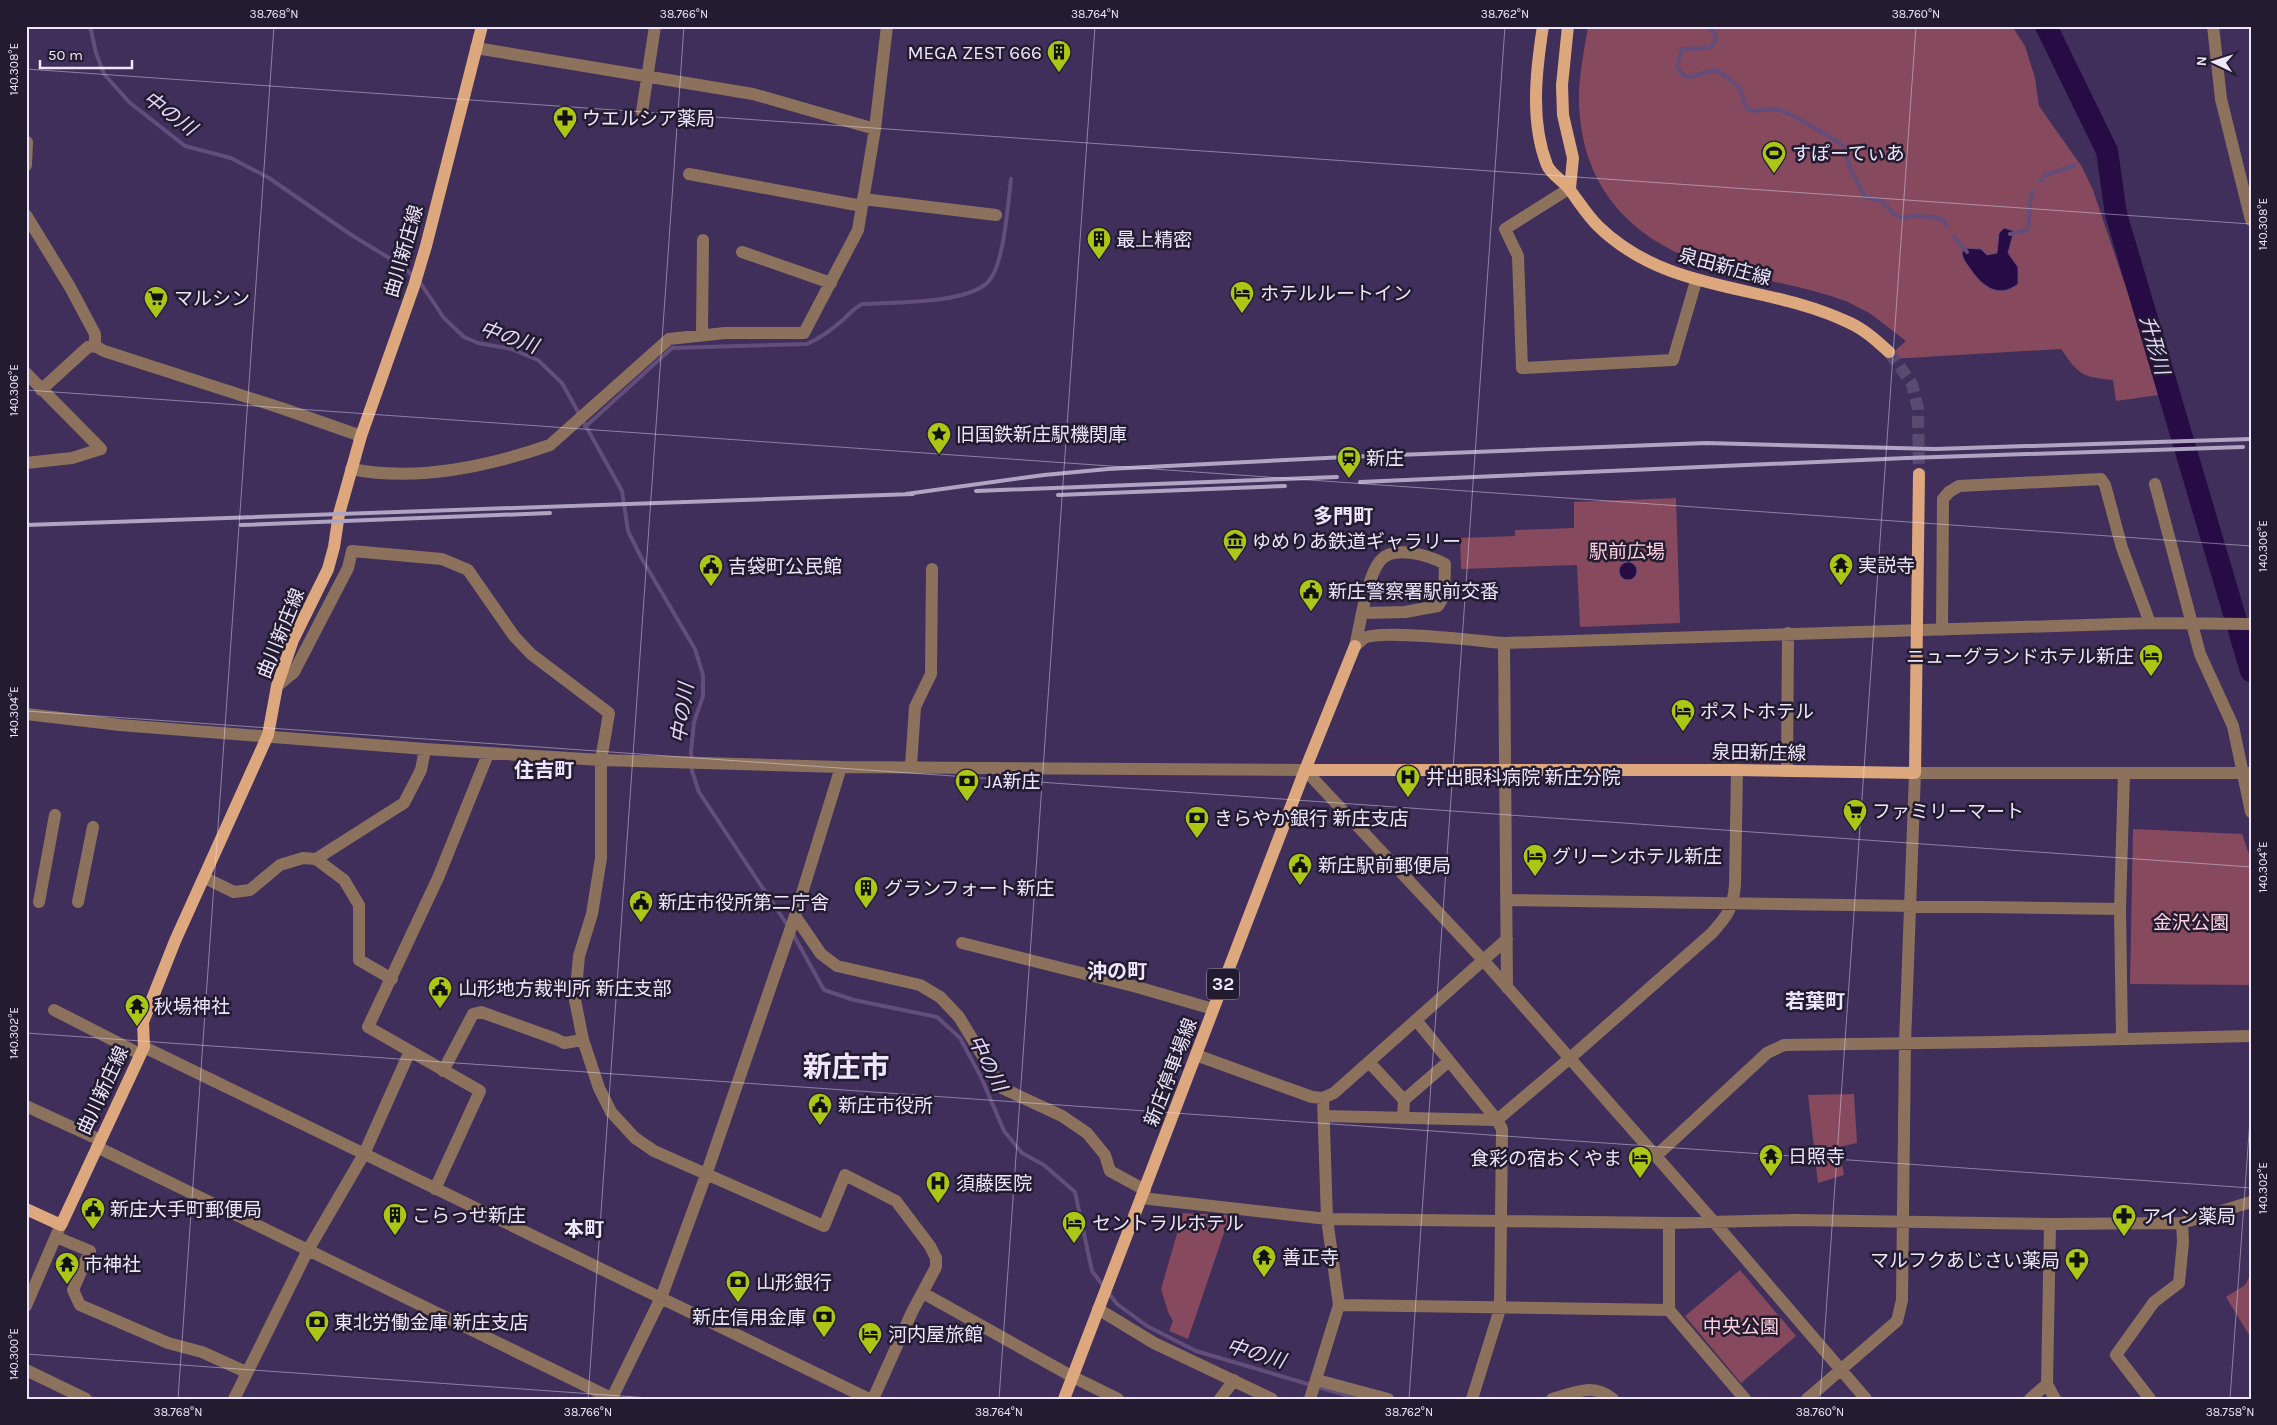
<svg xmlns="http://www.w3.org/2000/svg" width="2277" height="1425" font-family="Karla,'Noto Sans JP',sans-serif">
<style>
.green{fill:#86495d}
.water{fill:#260b44;stroke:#624d7b}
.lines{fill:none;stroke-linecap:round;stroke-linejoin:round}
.stream{stroke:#624d7b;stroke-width:4}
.river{stroke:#260b44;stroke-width:22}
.major-tunnel{stroke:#594a72;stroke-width:12;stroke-dasharray:12 6;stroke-linecap:butt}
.minor{stroke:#8c725d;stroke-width:12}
.major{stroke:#dea87e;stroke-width:12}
.rail{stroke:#afa5c2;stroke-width:4}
.ticks{fill:none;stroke:#ede6fc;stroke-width:1;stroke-opacity:0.45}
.labels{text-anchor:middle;stroke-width:5;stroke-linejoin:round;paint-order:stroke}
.shield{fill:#231c30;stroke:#b0a9bf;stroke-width:1}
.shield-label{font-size:18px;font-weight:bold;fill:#ede6fc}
.poi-label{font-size:19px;fill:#ede6fc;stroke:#231c30;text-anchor:start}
.street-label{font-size:19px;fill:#ede6fc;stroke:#231c30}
.park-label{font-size:19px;fill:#fdd0dd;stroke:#231c30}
.water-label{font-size:20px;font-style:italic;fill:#e4d8fd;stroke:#231c30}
.neighbourhood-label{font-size:20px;font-weight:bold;fill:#ede6fc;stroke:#231c30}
.town-label{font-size:29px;font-weight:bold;fill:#ede6fc;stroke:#231c30}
.neatline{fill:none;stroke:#ede6fc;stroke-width:2}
.ticks-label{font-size:12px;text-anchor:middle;fill:#ede6fc}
</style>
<rect width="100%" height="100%" fill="#3f2f5a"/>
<path class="green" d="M 1588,26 L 2012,26 L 2025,46 L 2035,78 L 2039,106 L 2082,167 L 2093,190 L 2139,326 L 2158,395 L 2116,401 L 2113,380 C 2082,377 2079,375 2061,349 L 1891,359 L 1890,355 L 1906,341 L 1871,314 L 1848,302 C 1804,285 1756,280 1712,266 C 1633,242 1583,190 1579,106 C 1578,79 1584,52 1588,26 Z
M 1676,498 L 1680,623 L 1580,627 L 1577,565 L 1461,569 L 1460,538 L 1515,536 L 1515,530 L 1574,528 L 1574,502 Z
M 2133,829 L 2242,834 L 2251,860 L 2251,985 L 2130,984 Z
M 1854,1094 L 1857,1143 L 1839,1147 L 1844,1175 L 1818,1183 L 1808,1095 Z
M 1183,1213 L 1230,1215 L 1188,1339 L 1169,1331 L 1173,1321 L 1168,1312 L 1161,1289 Z
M 1740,1270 L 1796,1336 L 1741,1383 L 1685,1316 Z
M 2251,1274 L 2251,1338 L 2226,1297 L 2245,1285 Z"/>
<path class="water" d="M 2004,228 L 2014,231 L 2008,253 L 2018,267 L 2018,284 C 1999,299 1983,287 1971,270 C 1967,264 1963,260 1962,253 L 1964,248 L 1981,249 L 1987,255 L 1997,253 L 1999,233 Z
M1619 571a9 9 0 1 1 18 0a9 9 0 1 1-18 0Z"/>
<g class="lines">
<path class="stream" d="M 90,26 L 96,53 L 104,74 L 129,102 L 185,146 L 231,158 L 269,178 L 350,234 L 402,266 L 414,277
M 1708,26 L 1716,36 L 1715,41 L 1710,48 L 1682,49 L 1677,66 C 1688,90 1704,66 1718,71 C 1726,75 1733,83 1740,88 L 1744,103 L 1748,110 C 1759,113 1768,107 1779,110 C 1797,115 1827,136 1844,146 L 1850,168 L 1865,197 L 1882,201 L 1895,215 L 1902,218 L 1913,216 L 1934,217 L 1943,220 L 1946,225
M 2040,181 L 2044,176 L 2075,165
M 2010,234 L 2027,230 C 2032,220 2026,205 2033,192
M 1954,237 L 1967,252
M 419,281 L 444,318 L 464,337 L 478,343 L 511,349 L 538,360 L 562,383 L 622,491 L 628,531 L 642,559 L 695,649 L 703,675 L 703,696 L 694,722 L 691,752 L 692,771 L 699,792 L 788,926
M 585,427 L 672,348 L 807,344 C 821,338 832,329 844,319 C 850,313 854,308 862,304 C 892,302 967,304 988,282 C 1004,266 1008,203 1011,179
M 793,934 L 824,990 L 854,1000 L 937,1017 L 960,1038 L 981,1077 L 1004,1131 L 1022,1153 L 1044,1165 L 1075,1192 L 1092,1271 L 1117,1304 L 1147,1326 L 1196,1351 L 1359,1399"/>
<path class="river" d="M 2046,26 L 2107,151 L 2116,214 L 2251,671"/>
<path class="major-tunnel" d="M 1889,352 L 1912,384 L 1918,409 L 1919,474"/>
<path class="minor" d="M 2213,26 L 2221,99 L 2251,220
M 476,48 L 753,94 L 875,129
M 642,112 L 655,26
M 26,165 L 27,142
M 689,174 L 862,206
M 1570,188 L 1505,229 L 1518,256 L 1522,368 L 1673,360 L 1696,281
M 863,199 L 996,215
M 26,215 L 70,287 L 95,334 L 95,346
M 742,252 L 831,283
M 702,334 L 703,240
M 26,373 L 101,449 L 72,458 L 26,463
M 41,390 L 88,347 L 95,346 L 104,351 L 281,408 L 361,436
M 351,469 C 417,482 487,467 550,445 L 669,339 L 725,333 L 804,333 L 858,230 L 875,129 L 887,26
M 2155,484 L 2200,654 L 2233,726 L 2251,812
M 1942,630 L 1943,499 L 1949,492 L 1959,486 L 2101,479 L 2105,485 L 2122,548 L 2150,623
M 1504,643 L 1507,988
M 1355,646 C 1358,644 1361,640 1364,638 C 1382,629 1479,641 1504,643 L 2150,623 L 2251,624
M 1355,646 C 1360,626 1367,576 1380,561 C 1394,544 1430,556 1445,564 L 1444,596 L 1438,606 L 1405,612 L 1363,613
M 277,686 L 294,672 L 348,568 L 352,551 L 442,559 L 468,570 L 514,636 L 531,654 L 609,713 L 601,760 L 601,858 L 592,914 L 579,956 L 575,1000 L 583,1040 L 599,1088 L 611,1112 L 635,1138 L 654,1151 L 824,1226 L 845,1175 L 896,1201 L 930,1246 L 936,1258 L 936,1267 L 912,1312 L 873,1399
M 26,714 L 120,725 L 425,749 L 601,760 L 841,767 L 1305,770 L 1484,961 L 1714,1222 L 1866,1399
M 911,766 L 915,707 L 931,674 L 932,569
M 1787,771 L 1788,633
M 316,859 L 344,880 L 359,905 L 359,960 L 392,979
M 205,878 L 234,892 L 250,890 L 280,865 L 303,858 L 316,859 L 404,803 L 421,770 L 425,749
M 1508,900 L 2120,909
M 39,902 L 55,815
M 78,902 L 93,827
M 795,916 L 821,954 L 837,966 L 920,985 L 940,997 L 959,1017 L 1002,1088 L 1062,1116 L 1087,1133 L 1105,1155 L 1110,1171 L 1145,1190
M 962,943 L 1137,987 L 1213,1009
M 54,1010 L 140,1054
M 1416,1020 L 1497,1120 L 1502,1129 L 1500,1309 L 1472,1399
M 2122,1039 L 2120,909 L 2124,773
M 144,1047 L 869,1399
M 1196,1055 L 1312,1097 L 1323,1098 L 1334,1093 L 1507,939
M 1369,1062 L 1404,1100
M 443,1071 L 473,1014 L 481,1012 L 556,1039 L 564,1043 L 583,1040
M 26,1106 L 100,1140
M 1324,1116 L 1497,1120 L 1569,1059 L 1712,933 C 1727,916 1733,909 1735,885 L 1737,770
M 1403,1118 L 1404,1100 L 1449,1061
M 97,1147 L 613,1399
M 1656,1156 L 1767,1053 L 1784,1045 L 1995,1042 L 2251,1036
M 435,1189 L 480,1091 L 368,1027 L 438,878 L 488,754
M 1141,1198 L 1327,1219 L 1669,1223 L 1795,1220 L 2050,1224 L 2182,1223 L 2251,1202
M 1669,1223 L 1669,1310 L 1745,1399
M 2050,1224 L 2047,1384 L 2055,1399
M 56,1237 L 90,1251 L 73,1290 L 80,1305 L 168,1343 L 202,1352 L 246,1372
M 923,1293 L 1073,1377 L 1118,1399
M 1339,1305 L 1669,1310
M 26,1306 L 59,1229
M 1098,1309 L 1154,1343 L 1272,1399
M 26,1370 L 86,1399
M 1317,1380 L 1388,1399
M 612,1398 L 661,1298 L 706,1175 L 795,916 L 841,767
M 234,1399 L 308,1250 L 364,1154 L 410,1051
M 1220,1399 L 1234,1380
M 1310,1399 L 1339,1305 L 1327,1219 L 1323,1098
M 1552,1399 C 1575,1393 1593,1382 1613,1399
M 1807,1399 L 1897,1321 L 1902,1300 L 1905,1043 L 1915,773 L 2251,773
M 2030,1399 L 2047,1384
M 2150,1399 L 2116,1355 L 2154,1302 L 2179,1283 L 2183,1242 L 2182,1223"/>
<path class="major" d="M 1543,26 C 1536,71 1530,122 1547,165 C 1551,175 1564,181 1570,190 C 1579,202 1587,215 1598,226 C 1670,296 1766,282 1850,323 C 1865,330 1877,341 1889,352
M 1568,26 L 1562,85 L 1563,115 L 1573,158 L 1570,188
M 1305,770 L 1737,770 L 1915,773 L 1919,474
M 26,1209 L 61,1225 L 144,1047 L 143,1022 L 175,941 L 268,735 L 277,686 L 293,640 L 328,569 L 334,547 L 339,514 L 361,436 L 414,286 L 426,246 L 482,26
M 1064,1399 L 1305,770 L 1355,646"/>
<path class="rail" d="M 1360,482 L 1907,458 L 2243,447
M 976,491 L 1337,477
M 906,494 L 1044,475 L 1108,469 L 1346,457 L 1706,443 L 1935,449 L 2251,439
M 1058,495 L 1285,486
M 26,525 L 913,494
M 241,525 L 550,513"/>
</g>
<path class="ticks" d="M 26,69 L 2251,224M 26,390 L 2251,546M 26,711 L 2251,867M 26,1033 L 2251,1188M 26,1354 L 664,1399M 178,1399 L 274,26M 588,1399 L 684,26M 999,1399 L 1095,26M 1409,1399 L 1505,26M 1820,1399 L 1916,26M 2230,1399 L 2251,1105"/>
<defs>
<symbol id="building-pin" viewBox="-11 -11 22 30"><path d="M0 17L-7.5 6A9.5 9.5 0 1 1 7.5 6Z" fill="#abc615" stroke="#231c30"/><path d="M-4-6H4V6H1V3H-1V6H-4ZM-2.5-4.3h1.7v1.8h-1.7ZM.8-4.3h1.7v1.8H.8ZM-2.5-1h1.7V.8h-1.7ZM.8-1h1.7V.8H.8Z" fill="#111"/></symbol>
<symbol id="pharmacy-pin" viewBox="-11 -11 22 30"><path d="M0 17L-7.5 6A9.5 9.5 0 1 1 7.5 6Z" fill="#abc615" stroke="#231c30"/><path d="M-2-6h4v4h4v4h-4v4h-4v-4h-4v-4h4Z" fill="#111"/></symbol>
<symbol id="stadium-pin" viewBox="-11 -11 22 30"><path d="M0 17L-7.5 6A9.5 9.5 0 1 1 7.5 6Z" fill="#abc615" stroke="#231c30"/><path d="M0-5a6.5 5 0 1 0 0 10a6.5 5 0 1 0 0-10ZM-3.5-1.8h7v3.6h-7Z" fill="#111"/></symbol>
<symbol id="hotel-pin" viewBox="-11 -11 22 30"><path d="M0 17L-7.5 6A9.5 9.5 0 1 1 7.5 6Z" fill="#abc615" stroke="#231c30"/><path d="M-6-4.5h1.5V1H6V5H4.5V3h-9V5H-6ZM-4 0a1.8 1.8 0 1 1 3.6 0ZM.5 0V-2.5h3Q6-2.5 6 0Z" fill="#111"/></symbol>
<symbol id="supermarket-pin" viewBox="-11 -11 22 30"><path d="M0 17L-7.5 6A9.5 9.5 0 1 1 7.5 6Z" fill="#abc615" stroke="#231c30"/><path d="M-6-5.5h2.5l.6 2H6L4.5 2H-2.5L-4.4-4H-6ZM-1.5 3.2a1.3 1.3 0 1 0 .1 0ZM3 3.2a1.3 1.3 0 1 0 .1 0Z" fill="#111"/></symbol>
<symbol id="sight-pin" viewBox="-11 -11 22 30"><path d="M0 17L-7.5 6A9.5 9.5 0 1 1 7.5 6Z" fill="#abc615" stroke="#231c30"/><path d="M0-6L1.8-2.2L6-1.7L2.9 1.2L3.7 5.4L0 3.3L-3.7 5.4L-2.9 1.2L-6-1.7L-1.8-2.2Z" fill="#111"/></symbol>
<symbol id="station-pin" viewBox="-11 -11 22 30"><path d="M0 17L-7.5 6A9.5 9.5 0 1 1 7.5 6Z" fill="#abc615" stroke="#231c30"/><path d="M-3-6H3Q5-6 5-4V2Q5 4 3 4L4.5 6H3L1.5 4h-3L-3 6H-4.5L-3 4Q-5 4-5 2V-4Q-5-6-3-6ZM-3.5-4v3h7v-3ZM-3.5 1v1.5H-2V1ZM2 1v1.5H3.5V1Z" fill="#111"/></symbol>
<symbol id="museum-pin" viewBox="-11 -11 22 30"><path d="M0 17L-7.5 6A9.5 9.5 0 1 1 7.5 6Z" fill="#abc615" stroke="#231c30"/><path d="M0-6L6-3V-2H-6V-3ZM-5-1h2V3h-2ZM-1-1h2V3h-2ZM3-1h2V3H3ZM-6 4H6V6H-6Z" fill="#111"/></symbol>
<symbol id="temple-pin" viewBox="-11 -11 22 30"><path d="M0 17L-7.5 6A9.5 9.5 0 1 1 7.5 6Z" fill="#abc615" stroke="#231c30"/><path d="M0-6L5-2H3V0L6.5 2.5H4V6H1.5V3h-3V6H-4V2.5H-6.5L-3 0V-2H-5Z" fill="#111"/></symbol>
<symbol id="civic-pin" viewBox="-11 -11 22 30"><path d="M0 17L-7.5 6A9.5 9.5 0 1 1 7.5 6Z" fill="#abc615" stroke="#231c30"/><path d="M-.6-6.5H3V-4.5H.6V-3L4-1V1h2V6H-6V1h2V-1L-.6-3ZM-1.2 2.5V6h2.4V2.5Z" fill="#111"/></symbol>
<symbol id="hospital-pin" viewBox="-11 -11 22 30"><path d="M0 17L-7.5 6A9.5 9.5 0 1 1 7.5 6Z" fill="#abc615" stroke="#231c30"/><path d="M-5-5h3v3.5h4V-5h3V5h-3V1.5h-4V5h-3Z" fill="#111"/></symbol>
<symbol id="bank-pin" viewBox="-11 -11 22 30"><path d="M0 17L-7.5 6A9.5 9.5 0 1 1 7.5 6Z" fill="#abc615" stroke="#231c30"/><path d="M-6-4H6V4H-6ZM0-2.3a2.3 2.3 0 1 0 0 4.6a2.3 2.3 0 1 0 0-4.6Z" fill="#111"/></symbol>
</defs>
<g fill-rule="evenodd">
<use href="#building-pin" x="1045" y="38" width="28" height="38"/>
<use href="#pharmacy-pin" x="551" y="104" width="28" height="38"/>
<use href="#stadium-pin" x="1760" y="139" width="28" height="38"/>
<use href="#building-pin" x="1085" y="225" width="28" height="38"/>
<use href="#hotel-pin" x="1228" y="279" width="28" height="38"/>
<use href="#supermarket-pin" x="142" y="284" width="28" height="38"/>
<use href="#sight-pin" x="925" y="420" width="28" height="38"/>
<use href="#station-pin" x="1335" y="444" width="28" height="38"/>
<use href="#museum-pin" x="1221" y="527" width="28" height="38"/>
<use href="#temple-pin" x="1827" y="551" width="28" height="38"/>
<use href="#civic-pin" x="697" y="552" width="28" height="38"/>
<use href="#civic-pin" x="1297" y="577" width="28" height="38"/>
<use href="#hotel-pin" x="2137" y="642" width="28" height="38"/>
<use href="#hotel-pin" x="1669" y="697" width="28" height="38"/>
<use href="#hospital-pin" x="1394" y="763" width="28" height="38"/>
<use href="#bank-pin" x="953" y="767" width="28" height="38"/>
<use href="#supermarket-pin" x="1841" y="797" width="28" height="38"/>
<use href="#bank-pin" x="1183" y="804" width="28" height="38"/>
<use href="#hotel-pin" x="1521" y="842" width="28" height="38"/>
<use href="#civic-pin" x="1286" y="851" width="28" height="38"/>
<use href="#building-pin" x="852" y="874" width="28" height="38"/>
<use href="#civic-pin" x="627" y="888" width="28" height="38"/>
<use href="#civic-pin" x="426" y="974" width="28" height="38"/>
<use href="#temple-pin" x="123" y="992" width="28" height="38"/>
<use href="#civic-pin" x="806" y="1091" width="28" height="38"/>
<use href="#temple-pin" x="1757" y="1142" width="28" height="38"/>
<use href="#hotel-pin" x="1626" y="1144" width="28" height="38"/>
<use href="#hospital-pin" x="924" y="1169" width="28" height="38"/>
<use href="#civic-pin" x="79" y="1195" width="28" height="38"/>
<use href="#building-pin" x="381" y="1201" width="28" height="38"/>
<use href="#pharmacy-pin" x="2110" y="1202" width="28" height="38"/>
<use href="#hotel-pin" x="1060" y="1209" width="28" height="38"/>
<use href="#temple-pin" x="1250" y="1243" width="28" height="38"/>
<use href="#pharmacy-pin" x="2063" y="1246" width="28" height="38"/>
<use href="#temple-pin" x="53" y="1250" width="28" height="38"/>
<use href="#bank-pin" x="724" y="1268" width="28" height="38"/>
<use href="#bank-pin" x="810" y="1303" width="28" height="38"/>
<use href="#bank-pin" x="303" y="1308" width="28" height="38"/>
<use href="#hotel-pin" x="856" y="1320" width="28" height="38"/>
</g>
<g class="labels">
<rect class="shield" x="1207" y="968.5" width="32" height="31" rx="4"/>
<g class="shield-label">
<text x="1223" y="990">32</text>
</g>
<g class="poi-label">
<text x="1042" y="59" text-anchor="end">MEGA ZEST 666</text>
<text x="582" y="125">ウエルシア薬局</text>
<text x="1792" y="160">すぽーてぃあ</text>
<text x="1116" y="246">最上精密</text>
<text x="1260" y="300">ホテルルートイン</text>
<text x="174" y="305">マルシン</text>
<text x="956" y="441">旧国鉄新庄駅機関庫</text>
<text x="1366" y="465">新庄</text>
<text x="1252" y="548">ゆめりあ鉄道ギャラリー</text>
<text x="1858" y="572">実説寺</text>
<text x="728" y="573">吉袋町公民館</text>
<text x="1328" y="598">新庄警察署駅前交番</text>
<text x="2134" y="663" text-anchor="end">ニューグランドホテル新庄</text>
<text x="1700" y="718">ポストホテル</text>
<text x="1426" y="784">井出眼科病院 新庄分院</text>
<text x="984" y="788">JA新庄</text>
<text x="1872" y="818">ファミリーマート</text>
<text x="1214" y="825">きらやか銀行 新庄支店</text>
<text x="1552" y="863">グリーンホテル新庄</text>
<text x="1318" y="872">新庄駅前郵便局</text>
<text x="884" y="895">グランフォート新庄</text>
<text x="658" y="909">新庄市役所第二庁舎</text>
<text x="458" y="995">山形地方裁判所 新庄支部</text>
<text x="154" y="1013">秋場神社</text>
<text x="838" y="1112">新庄市役所</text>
<text x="1788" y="1163">日照寺</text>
<text x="1622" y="1165" text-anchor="end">食彩の宿おくやま</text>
<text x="956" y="1190">須藤医院</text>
<text x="110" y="1216">新庄大手町郵便局</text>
<text x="412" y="1222">こらっせ新庄</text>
<text x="2142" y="1223">アイン薬局</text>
<text x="1092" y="1230">セントラルホテル</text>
<text x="1282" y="1264">善正寺</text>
<text x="2060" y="1267" text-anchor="end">マルフクあじさい薬局</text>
<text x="84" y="1271">市神社</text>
<text x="756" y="1289">山形銀行</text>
<text x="806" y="1324" text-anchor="end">新庄信用金庫</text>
<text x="334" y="1329">東北労働金庫 新庄支店</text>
<text x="888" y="1341">河内屋旅館</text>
</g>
<g class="street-label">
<text transform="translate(403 251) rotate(-74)" y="7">曲川新庄線</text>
<text transform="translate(1725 266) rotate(15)" y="7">泉田新庄線</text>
<text transform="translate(280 633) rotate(-68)" y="7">曲川新庄線</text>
<text transform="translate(1759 752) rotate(1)" y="7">泉田新庄線</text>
<text transform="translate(1170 1072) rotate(-69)" y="7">新庄停車場線</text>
<text transform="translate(102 1090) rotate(-65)" y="7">曲川新庄線</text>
</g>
<g class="park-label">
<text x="1627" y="558">駅前広場</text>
<text x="2191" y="929">金沢公園</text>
<text x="1741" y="1333">中央公園</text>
</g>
<g class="water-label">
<text transform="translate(170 113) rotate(36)" y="7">中の川</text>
<text transform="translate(509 337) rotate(19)" y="7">中の川</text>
<text transform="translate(2155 345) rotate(74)" y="7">升形川</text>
<text transform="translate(682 713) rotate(-82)" y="7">中の川</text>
<text transform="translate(988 1063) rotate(63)" y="7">中の川</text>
<text transform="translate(1256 1353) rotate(16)" y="7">中の川</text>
</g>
<g class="neighbourhood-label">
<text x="1343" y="523">多門町</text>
<text x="544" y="777">住吉町</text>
<text x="1117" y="978">沖の町</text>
<text x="1815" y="1008">若葉町</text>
<text x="584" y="1236">本町</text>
</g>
<g class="town-label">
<text x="846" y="1077">新庄市</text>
</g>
</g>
<rect width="2277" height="1425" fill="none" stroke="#231c30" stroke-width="55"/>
<g transform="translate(2214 62) rotate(274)" stroke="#231c30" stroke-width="4" paint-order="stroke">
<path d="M0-4L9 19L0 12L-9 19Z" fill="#ede6fc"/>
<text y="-8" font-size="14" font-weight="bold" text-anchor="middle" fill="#ede6fc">N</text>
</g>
<path d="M40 60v8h92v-8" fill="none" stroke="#ede6fc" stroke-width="2.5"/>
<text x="48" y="60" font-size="15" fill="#ede6fc" stroke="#231c30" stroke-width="4" paint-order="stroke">50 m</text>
<rect x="28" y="28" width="2222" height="1370" class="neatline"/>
<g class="ticks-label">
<text x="274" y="18">38.768°N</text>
<text x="684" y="18">38.766°N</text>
<text x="1095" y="18">38.764°N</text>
<text x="1505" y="18">38.762°N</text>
<text x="1916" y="18">38.760°N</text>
<text transform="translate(14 69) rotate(-90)" y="4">140.308°E</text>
<text transform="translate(2263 224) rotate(-90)" y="4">140.308°E</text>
<text transform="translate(14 390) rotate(-90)" y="4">140.306°E</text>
<text transform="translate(2263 546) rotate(-90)" y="4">140.306°E</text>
<text transform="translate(14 712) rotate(-90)" y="4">140.304°E</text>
<text transform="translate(2263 867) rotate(-90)" y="4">140.304°E</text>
<text transform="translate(14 1033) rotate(-90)" y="4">140.302°E</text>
<text transform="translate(2263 1188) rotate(-90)" y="4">140.302°E</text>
<text transform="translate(14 1354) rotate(-90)" y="4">140.300°E</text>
<text x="178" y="1416">38.768°N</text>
<text x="588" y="1416">38.766°N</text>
<text x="999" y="1416">38.764°N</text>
<text x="1409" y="1416">38.762°N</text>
<text x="1820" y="1416">38.760°N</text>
<text x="2230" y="1416">38.758°N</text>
</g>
</svg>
